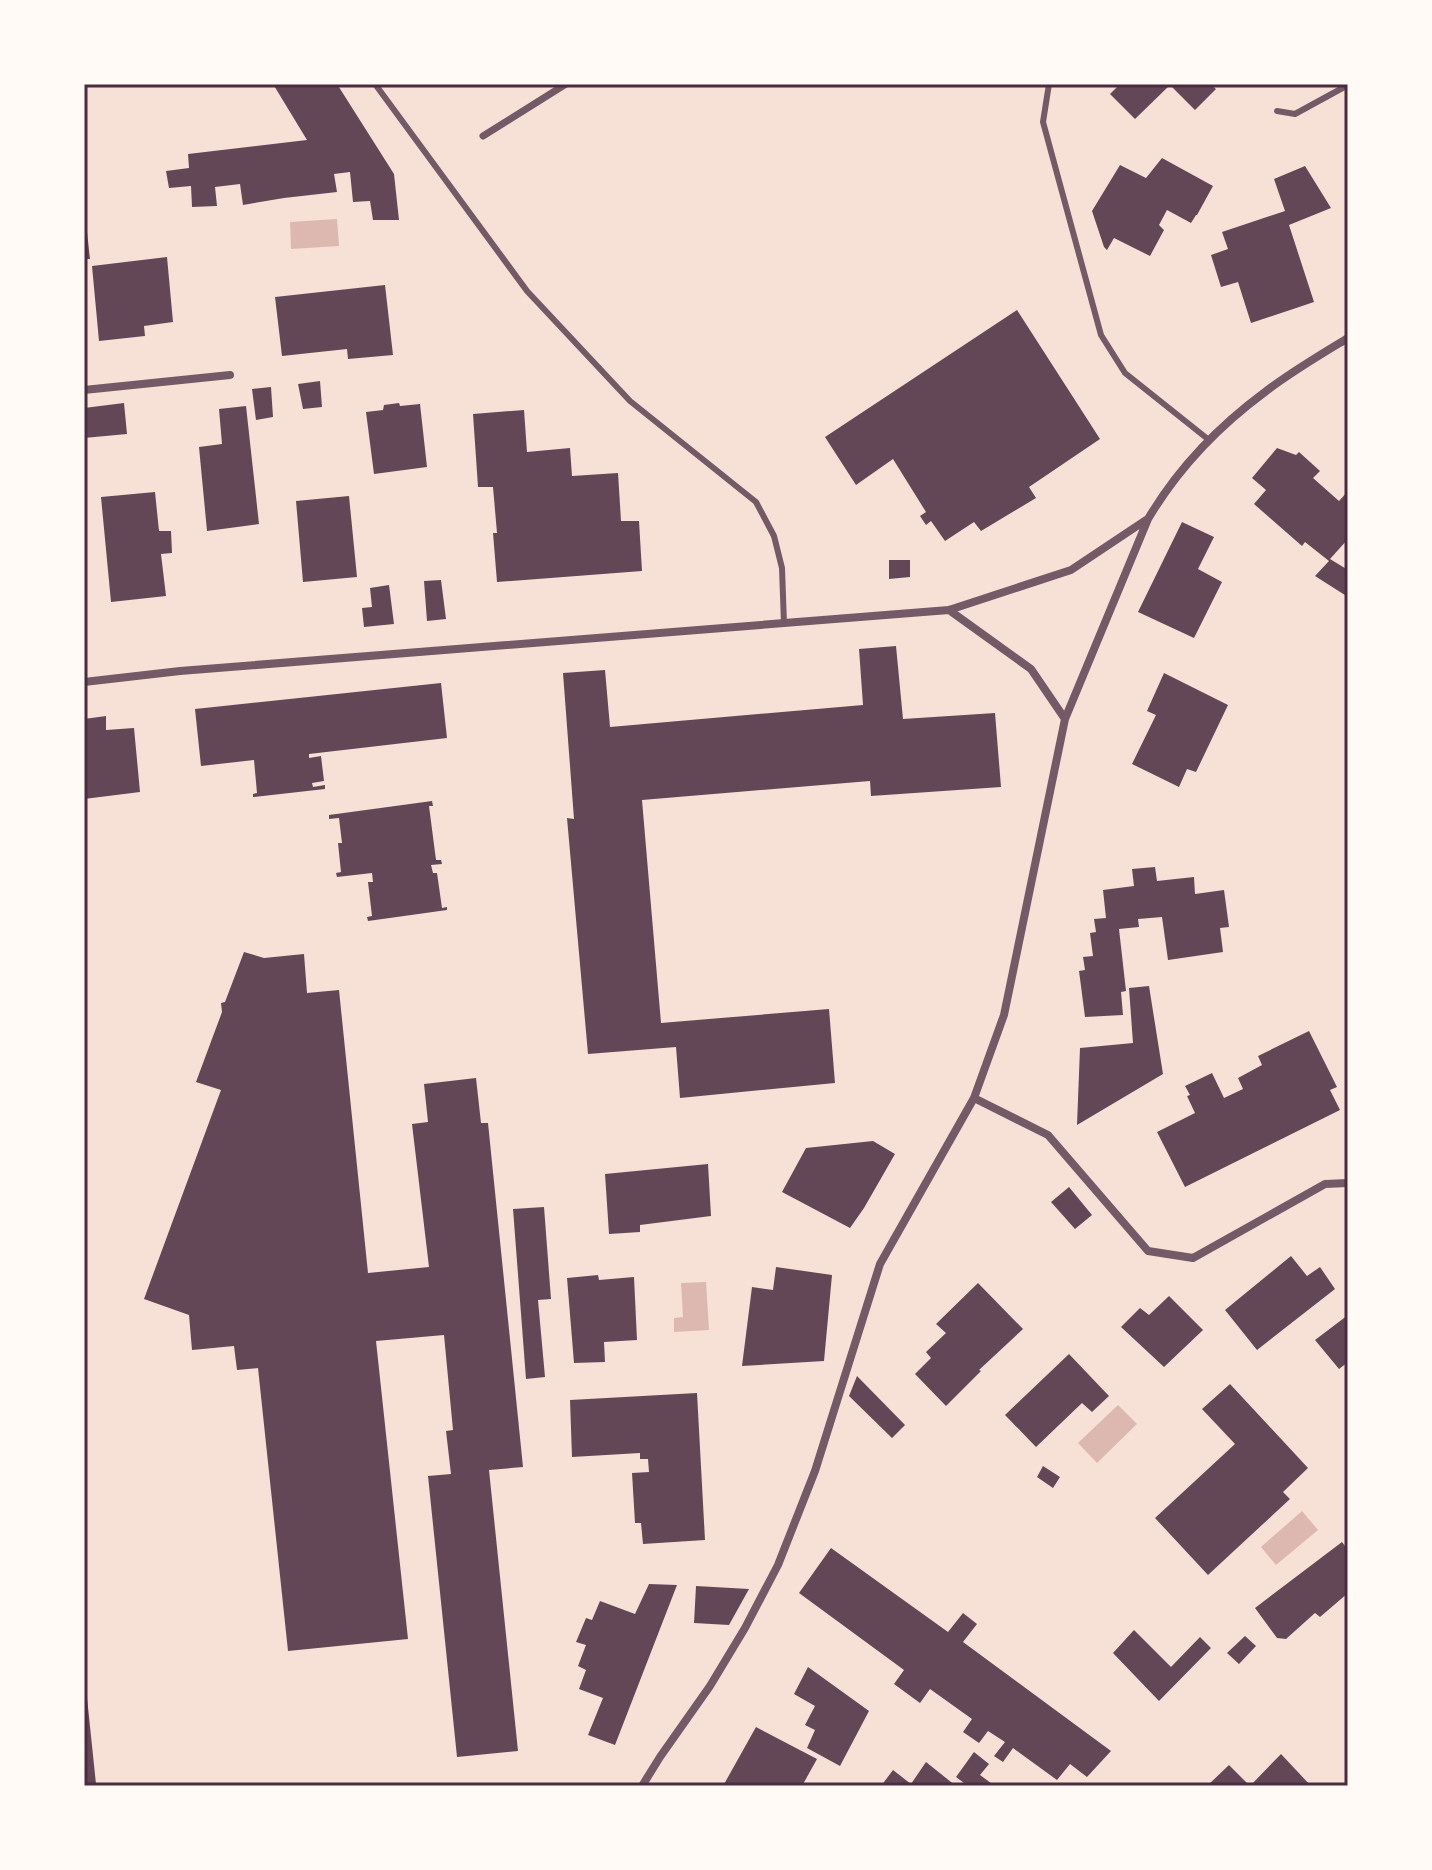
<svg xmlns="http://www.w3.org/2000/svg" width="1432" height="1870" font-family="Poppins,sans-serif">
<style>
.water{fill:#dcb8b0}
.building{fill:#644757}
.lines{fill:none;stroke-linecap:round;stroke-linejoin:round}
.service{stroke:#755966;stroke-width:6}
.pedestrian{stroke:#755966;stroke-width:7}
.minor{stroke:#755966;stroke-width:8}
.neatline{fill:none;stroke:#4a2c40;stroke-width:3}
</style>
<rect width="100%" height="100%" fill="#f7e1d7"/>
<path class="water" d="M 337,219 L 339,246 L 291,249 L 290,222 Z
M 706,1282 L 709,1330 L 674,1332 L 674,1318 L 683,1317 L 681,1283 Z
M 1118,1405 L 1137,1424 L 1097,1463 L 1078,1443 Z
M 1302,1511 L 1318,1530 L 1276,1565 L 1261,1547 Z"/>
<path class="building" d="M 273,84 L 337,84 L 394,174 L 399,220 L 373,220 L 370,201 L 353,202 L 350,172 L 334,174 L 337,192 L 284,198 L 243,205 L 240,184 L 215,187 L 217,206 L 192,207 L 191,186 L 169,188 L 166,171 L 189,168 L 188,154 L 307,140 Z
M 1120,84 L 1210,84 L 1216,89 L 1195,110 L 1170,85 L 1135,119 L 1110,94 Z
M 1162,158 L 1213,186 L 1197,215 L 1196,215 L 1191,223 L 1167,210 L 1159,225 L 1164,230 L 1150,256 L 1114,238 L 1107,250 L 1104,247 L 1092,211 L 1120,165 L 1146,178 Z
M 1305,166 L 1331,208 L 1289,225 L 1314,302 L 1251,323 L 1238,282 L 1221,287 L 1211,255 L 1228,249 L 1222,232 L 1285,211 L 1274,179 Z
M 84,223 L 86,223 L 90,259 L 84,259 Z
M 167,257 L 173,322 L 144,326 L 145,336 L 99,341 L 92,266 Z
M 385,285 L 393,355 L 348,359 L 347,349 L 282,356 L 275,297 Z
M 1017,310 L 1100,439 L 1029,487 L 1036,498 L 981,531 L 974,522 L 945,541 L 931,521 L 926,525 L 920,516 L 926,512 L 893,459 L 856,485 L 825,437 Z
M 320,381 L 322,407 L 303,409 L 298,384 Z
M 271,387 L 273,417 L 256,420 L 252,389 Z
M 124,403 L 127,434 L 84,438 L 84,408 Z
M 399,403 L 400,406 L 420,404 L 427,467 L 374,474 L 366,412 L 383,410 L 384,405 Z
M 246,406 L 259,524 L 207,531 L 199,447 L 222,444 L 219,409 Z
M 524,410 L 527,452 L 570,448 L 572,476 L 618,473 L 621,521 L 639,521 L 642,571 L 497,582 L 493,533 L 497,533 L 493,487 L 478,487 L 473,414 Z
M 1277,448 L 1296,455 L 1299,452 L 1320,471 L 1313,478 L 1339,501 L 1348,491 L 1348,539 L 1330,559 L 1348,570 L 1348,597 L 1315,576 L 1329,561 L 1305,542 L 1302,546 L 1254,504 L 1266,490 L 1252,478 Z
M 155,492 L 159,531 L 171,531 L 172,553 L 161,554 L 166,596 L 111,602 L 101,497 Z
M 349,496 L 357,577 L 303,582 L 296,501 Z
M 1182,522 L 1214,537 L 1198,569 L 1222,582 L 1194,638 L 1138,612 Z
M 889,560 L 910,560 L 910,577 L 889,579 Z
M 441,580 L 446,619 L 427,621 L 424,581 Z
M 389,585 L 394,624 L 364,627 L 362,608 L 372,607 L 370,588 Z
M 896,646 L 903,719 L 995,713 L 1001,787 L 871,796 L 870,781 L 642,800 L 661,1023 L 829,1009 L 835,1083 L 680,1098 L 676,1047 L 588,1054 L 567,818 L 574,819 L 563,673 L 605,670 L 610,727 L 863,705 L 859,649 Z
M 1164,673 L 1228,705 L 1196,772 L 1187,769 L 1179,787 L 1132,764 L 1156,715 L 1147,711 Z
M 441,683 L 447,738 L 309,754 L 309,758 L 321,756 L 324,781 L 312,783 L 313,787 L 325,785 L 325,789 L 253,797 L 253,794 L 257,793 L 254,760 L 201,766 L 195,709 Z
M 106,716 L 106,730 L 134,728 L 140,792 L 84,799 L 84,719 Z
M 432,801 L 433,806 L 429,806 L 436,860 L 441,860 L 442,864 L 431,865 L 433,873 L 437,873 L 442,908 L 447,907 L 447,910 L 368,921 L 367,917 L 372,916 L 368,882 L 373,882 L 372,873 L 337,877 L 336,873 L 341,872 L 338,843 L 342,843 L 339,818 L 329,819 L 329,815 Z
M 1155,867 L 1157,881 L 1194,877 L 1195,894 L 1224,890 L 1229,927 L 1220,928 L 1223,952 L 1168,960 L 1162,917 L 1138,919 L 1139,927 L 1119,929 L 1126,991 L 1121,992 L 1123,1015 L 1085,1017 L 1079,971 L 1085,970 L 1083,957 L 1093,956 L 1090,933 L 1096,932 L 1094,919 L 1106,918 L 1103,890 L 1134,886 L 1132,869 Z
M 244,952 L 264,958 L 304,954 L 307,993 L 339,990 L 368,1273 L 429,1267 L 412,1124 L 428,1122 L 424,1084 L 476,1078 L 481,1123 L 488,1123 L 523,1467 L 489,1470 L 518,1751 L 457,1757 L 428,1476 L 451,1474 L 446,1431 L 453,1430 L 444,1335 L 376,1341 L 408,1639 L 288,1651 L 258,1368 L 237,1370 L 234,1346 L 192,1350 L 189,1315 L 144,1299 L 221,1090 L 196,1082 L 222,1012 L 221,1003 L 225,1002 Z
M 1149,986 L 1163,1074 L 1077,1125 L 1080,1048 L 1133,1043 L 1129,988 Z
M 1309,1031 L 1337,1087 L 1330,1090 L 1340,1110 L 1185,1187 L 1157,1132 L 1195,1113 L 1187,1096 L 1190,1095 L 1185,1086 L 1212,1073 L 1224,1098 L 1243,1089 L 1238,1078 L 1262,1065 L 1258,1056 Z
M 873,1141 L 895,1154 L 864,1208 L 850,1228 L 782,1192 L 806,1148 Z
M 708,1164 L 711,1216 L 640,1225 L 640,1232 L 609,1234 L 605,1174 Z
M 1069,1187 L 1092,1215 L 1075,1229 L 1051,1202 Z
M 544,1207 L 551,1299 L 538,1300 L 545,1377 L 526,1379 L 513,1209 Z
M 1291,1256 L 1307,1276 L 1320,1267 L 1335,1289 L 1257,1350 L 1225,1310 Z
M 776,1267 L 832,1275 L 824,1361 L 742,1366 L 752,1287 L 773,1290 Z
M 598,1275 L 599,1280 L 634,1277 L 637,1340 L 604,1342 L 605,1362 L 574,1363 L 567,1278 Z
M 978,1283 L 1023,1329 L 979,1370 L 981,1371 L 946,1406 L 915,1374 L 931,1358 L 926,1352 L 946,1333 L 936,1324 Z
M 1169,1296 L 1203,1330 L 1164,1367 L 1121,1327 L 1140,1308 L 1149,1315 Z
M 1348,1315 L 1348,1362 L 1339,1369 L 1315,1340 Z
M 1069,1354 L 1109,1396 L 1092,1412 L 1082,1403 L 1036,1447 L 1005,1415 Z
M 857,1376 L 905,1425 L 892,1438 L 849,1396 Z
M 1230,1384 L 1308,1468 L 1283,1492 L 1290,1499 L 1208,1575 L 1155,1518 L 1235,1444 L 1202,1409 Z
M 697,1393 L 705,1540 L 643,1544 L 641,1523 L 635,1523 L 632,1473 L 649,1472 L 648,1459 L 640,1459 L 640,1453 L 572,1457 L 570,1400 Z
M 1043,1466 L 1060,1477 L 1053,1488 L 1037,1477 Z
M 1342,1542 L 1348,1550 L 1347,1585 L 1348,1593 L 1320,1617 L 1315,1613 L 1286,1639 L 1277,1638 L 1255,1608 Z
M 831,1548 L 948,1632 L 963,1613 L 977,1624 L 963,1642 L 1111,1751 L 1087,1777 L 1070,1764 L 1057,1780 L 1013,1748 L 1003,1762 L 994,1756 L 1005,1742 L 988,1731 L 979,1743 L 963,1732 L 972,1719 L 930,1689 L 920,1703 L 894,1684 L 904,1670 L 799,1593 Z
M 649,1584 L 677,1585 L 615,1745 L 588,1735 L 603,1698 L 579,1689 L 586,1670 L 578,1666 L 586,1645 L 576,1642 L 586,1618 L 592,1620 L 600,1601 L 635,1614 Z
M 696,1586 L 749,1589 L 729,1625 L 694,1623 Z
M 1134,1630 L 1171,1667 L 1200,1637 L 1211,1648 L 1159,1701 L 1113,1653 Z
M 1245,1636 L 1256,1646 L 1239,1664 L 1227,1653 Z
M 808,1667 L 869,1711 L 840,1766 L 807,1748 L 815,1730 L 805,1725 L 815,1706 L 794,1694 Z
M 84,1688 L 86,1688 L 96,1784 L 84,1785 Z
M 756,1727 L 817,1759 L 802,1786 L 723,1786 Z
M 974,1752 L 989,1764 L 980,1775 L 995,1786 L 968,1786 L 956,1777 Z
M 1281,1754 L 1311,1786 L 1207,1786 L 1229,1765 L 1250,1786 Z
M 926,1762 L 956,1786 L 881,1786 L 893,1770 L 911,1784 Z"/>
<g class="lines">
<path class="service" d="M 375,84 L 527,291 L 630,401 L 756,502 L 774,536 L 782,568 L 784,624
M 1049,84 L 1043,122 L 1101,335 L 1125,373 L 1209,440
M 1277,111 L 1295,114 L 1348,85"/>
<path class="pedestrian" d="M 483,136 L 566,84"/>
<path class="minor" d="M 84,390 L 230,375
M 949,610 L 1031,669 L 1065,719
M 84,682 L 180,671 L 949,610 L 1071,570 L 1146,520
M 974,1098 L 1048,1135 L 1148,1251 L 1193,1258 L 1325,1184 L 1348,1183
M 642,1786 L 660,1757 L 710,1686 L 745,1628 L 778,1565 L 815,1471 L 880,1264 L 974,1098 L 1004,1015 L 1065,719 L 1148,519 C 1177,470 1219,426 1265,392 C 1291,372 1320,355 1348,338"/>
</g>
<rect width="1432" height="1870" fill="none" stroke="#fffaf5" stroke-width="172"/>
<rect x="86" y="86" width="1260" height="1698" class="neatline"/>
</svg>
